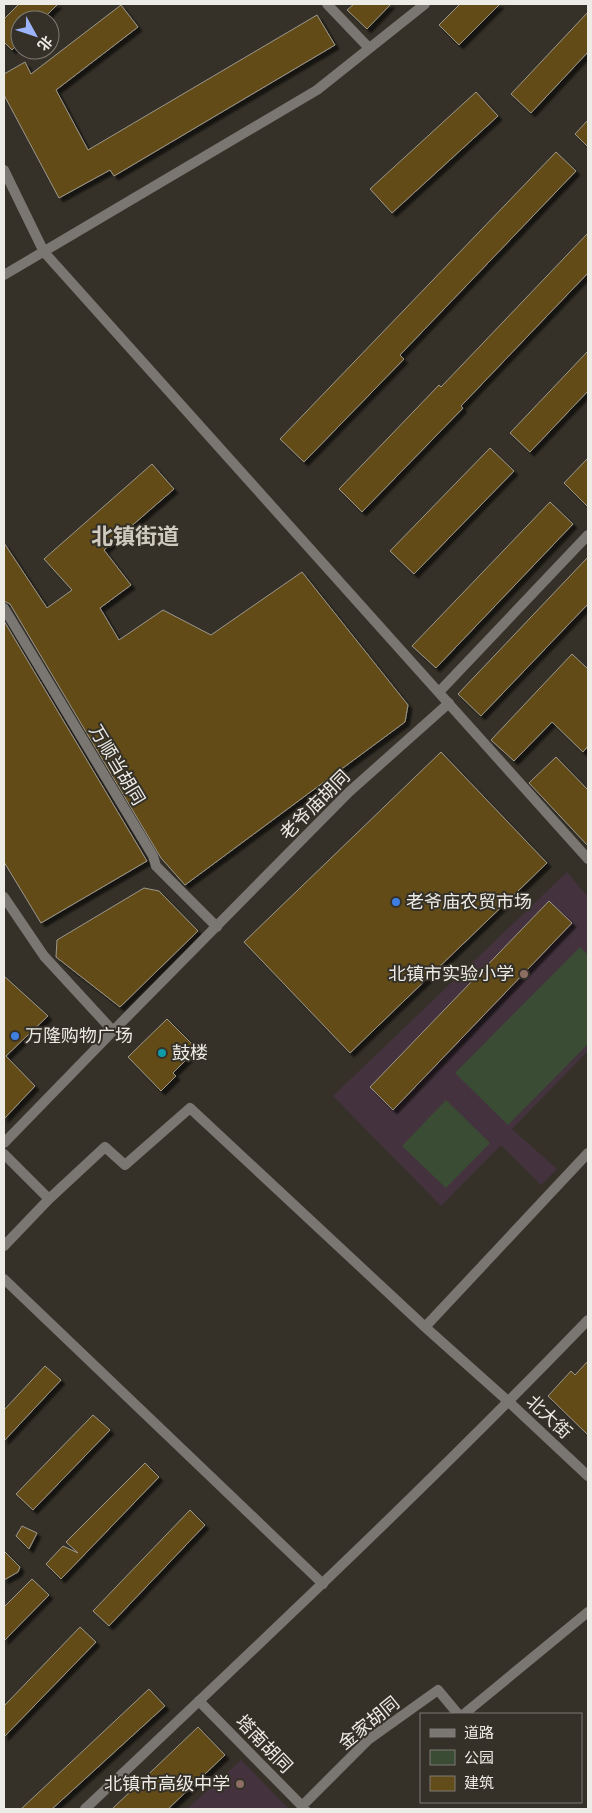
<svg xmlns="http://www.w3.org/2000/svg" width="592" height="1813" font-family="'Archivo Narrow','Noto Sans SC',sans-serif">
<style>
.education{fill:#44333e}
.green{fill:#3b4c34}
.building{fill:#624c19;stroke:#9c978c;filter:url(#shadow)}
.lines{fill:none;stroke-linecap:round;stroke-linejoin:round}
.pedestrian{stroke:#7a7672;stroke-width:10}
.minor{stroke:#7a7672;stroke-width:10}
.tertiary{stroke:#7a7672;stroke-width:10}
.shop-dot{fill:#3f7fe0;stroke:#353128;stroke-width:2}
.education-dot{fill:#8d6e63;stroke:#353128;stroke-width:2}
.culture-dot{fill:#0f9aa8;stroke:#353128;stroke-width:2}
.labels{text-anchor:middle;stroke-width:4;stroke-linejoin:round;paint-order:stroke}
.street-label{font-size:18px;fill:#edebe5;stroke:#353128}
.poi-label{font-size:18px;fill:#edebe5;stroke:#353128;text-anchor:start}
.district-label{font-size:22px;font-weight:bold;fill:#d0cbbf;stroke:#353128}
</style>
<defs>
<filter id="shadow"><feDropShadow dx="4" dy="4" stdDeviation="1" flood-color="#0009"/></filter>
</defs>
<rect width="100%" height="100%" fill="#353128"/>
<path class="education" d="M 567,872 L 588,897 L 588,1051 L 512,1129 L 557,1169 L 541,1185 L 501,1145 L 441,1206 L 333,1096 Z
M 241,1760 L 289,1809 L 187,1809 Z"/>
<path class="green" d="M 580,947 L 588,955 L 588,1044 L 508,1125 L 455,1073 Z
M 446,1100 L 490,1143 L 446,1188 L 402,1146 Z"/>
<path class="building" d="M 19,4 L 58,4 L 42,20 L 20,20 L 20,42 L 12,50 L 4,42 L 4,19 Z
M 354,4 L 391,4 L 367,29 L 347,10 Z
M 460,4 L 500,4 L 459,45 L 439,25 Z
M 121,5 L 138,27 L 56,90 L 88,150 L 317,15 L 335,45 L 114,176 L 110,170 L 59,198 L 4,95 L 4,74 L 25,62 L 31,74 Z
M 588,12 L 588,52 L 531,113 L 511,94 Z
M 476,92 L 498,116 L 392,213 L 370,189 Z
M 588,120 L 588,147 L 575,134 Z
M 556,152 L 576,171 L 400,355 L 404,359 L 304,462 L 280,439 Z
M 588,233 L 588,273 L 461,406 L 463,408 L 362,512 L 339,489 L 439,385 L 441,387 Z
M 588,351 L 588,391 L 530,452 L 510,433 Z
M 490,448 L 514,471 L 414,574 L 390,551 Z
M 588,458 L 588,507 L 564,483 Z
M 152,464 L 174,489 L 104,550 L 131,585 L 100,608 L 119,640 L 163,610 L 211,635 L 302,572 L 408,705 L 405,722 L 185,885 L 161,858 L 10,604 L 4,601 L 4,543 L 47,608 L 72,590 L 44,559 Z
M 550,502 L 573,524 L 436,668 L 412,646 Z
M 588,557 L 588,604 L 481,716 L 458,694 Z
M 4,621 L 147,861 L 41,923 L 4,862 Z
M 572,654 L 588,669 L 588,746 L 583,752 L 552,722 L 514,761 L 491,740 Z
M 441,752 L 547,863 L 350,1053 L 244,942 Z
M 556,757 L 588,790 L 588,846 L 529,783 Z
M 144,888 L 159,891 L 198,931 L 120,1007 L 56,957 L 57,940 Z
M 549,901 L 572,923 L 393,1110 L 370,1087 Z
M 4,976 L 48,1016 L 6,1056 L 35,1086 L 4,1119 Z
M 167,1019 L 197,1049 L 173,1073 L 176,1076 L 161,1091 L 128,1057 Z
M 588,1361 L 588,1435 L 548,1396 L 571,1371 L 575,1375 Z
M 45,1366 L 61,1380 L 4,1441 L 4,1410 Z
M 93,1415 L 110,1430 L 33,1510 L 16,1494 Z
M 145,1463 L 159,1477 L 61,1579 L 46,1564 L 63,1546 L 78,1553 L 66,1542 Z
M 190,1510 L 205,1525 L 109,1626 L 93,1611 Z
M 22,1526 L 37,1533 L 29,1549 L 16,1536 Z
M 4,1551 L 20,1567 L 18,1572 L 4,1580 Z
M 32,1579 L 49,1595 L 4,1641 L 4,1607 Z
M 80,1627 L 96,1642 L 4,1737 L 4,1706 Z
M 149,1689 L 165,1706 L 52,1809 L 21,1809 Z
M 198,1727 L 225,1755 L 168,1809 L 112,1809 Z"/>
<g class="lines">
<path class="pedestrian" d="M 4,897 L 44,956 L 113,1031 L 4,1143
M 113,1031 L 349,792 L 449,703"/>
<path class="minor" d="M 327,4 L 369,48
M 4,608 L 153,856 L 156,866 L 217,927
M 4,1154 L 49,1199
M 4,1246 L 49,1199 L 105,1147 L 125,1165 L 190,1108 L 425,1327 L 509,1402
M 4,1279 L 323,1584
M 425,1327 L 588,1153
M 199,1701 L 305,1809
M 464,1714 L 588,1612
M 302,1806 L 368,1740 L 438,1690 L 458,1714"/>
<path class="tertiary" d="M 4,170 L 44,252 L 588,859
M 4,275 L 317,90 L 425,4
M 439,692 L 588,535
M 509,1402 L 588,1476
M 85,1809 C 255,1648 426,1488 588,1320"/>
</g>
<g class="shop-dot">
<circle cx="396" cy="902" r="5"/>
<circle cx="15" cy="1036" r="5"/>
</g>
<g class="education-dot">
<circle cx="524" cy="974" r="5"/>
<circle cx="240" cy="1784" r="5"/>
</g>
<circle class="culture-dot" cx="162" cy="1053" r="5"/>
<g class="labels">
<g class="street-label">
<text transform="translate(117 765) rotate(59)" y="6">万顺当胡同</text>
<text transform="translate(315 805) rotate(-45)" y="6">老爷庙胡同</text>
<text transform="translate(549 1417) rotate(43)" y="6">北大街</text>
<text transform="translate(369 1723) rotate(-39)" y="6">金家胡同</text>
<text transform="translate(264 1744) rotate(46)" y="6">塔南胡同</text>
</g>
<g class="poi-label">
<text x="406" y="908">老爷庙农贸市场</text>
<text x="514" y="980" text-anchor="end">北镇市实验小学</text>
<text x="25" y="1042">万隆购物广场</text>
<text x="172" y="1059">鼓楼</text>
<text x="230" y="1790" text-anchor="end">北镇市高级中学</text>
</g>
<g class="district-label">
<text x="135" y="544">北镇街道</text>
</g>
</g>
<rect width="592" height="1813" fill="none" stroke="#edebe5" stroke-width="10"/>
<rect x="420" y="1713" width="162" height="90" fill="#353128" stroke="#7f7b74"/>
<rect x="430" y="1729" width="25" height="8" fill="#7a7672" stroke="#7f7b74"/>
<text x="464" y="1738" font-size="15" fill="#edebe5">道路</text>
<rect x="430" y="1750" width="25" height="15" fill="#3b4c34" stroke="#7f7b74"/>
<text x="464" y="1763" font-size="15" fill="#edebe5">公园</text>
<rect x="430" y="1776" width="25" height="15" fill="#624c19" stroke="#7f7b74"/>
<text x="464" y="1788" font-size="15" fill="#edebe5">建筑</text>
<g transform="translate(35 35) rotate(130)"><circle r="24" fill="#353128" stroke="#7f7b74"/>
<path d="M0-4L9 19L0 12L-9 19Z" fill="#9db4fd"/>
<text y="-8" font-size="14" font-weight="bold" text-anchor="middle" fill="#edebe5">北</text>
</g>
</svg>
